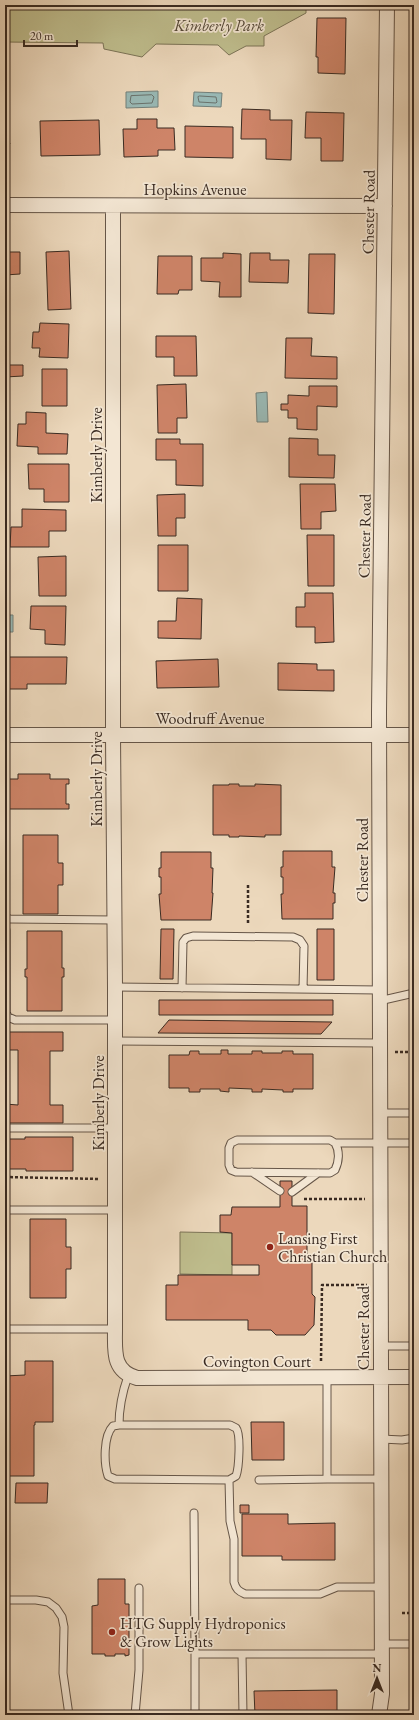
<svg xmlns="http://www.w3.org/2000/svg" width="419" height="1720" font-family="'EB Garamond',serif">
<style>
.green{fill:#bebc8c;stroke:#7c7457}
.water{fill:#99b9b5;stroke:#73807a}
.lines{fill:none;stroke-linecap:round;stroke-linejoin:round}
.shore{stroke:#6a726c;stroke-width:1}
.building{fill:#ce8468;stroke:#3a2b22}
.service-casing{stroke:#665648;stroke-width:9}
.minor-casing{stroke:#665648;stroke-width:16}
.path{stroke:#3a2b22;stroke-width:2.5;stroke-dasharray:3 2;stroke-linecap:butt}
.service{stroke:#f3e6d3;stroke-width:7}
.minor{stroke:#f3e6d3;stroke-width:14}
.poi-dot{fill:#8f2418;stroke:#f3e6d3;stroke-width:1.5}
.labels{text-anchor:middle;stroke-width:3.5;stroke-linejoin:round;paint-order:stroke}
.park-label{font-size:16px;font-style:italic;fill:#544837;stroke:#f3e6d3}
.street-label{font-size:16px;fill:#3a2b22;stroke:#f3e6d3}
.poi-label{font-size:16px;fill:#3a2b22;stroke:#f3e6d3;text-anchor:start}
</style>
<rect width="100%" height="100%" fill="#ecd8bc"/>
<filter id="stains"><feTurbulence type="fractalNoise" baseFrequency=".005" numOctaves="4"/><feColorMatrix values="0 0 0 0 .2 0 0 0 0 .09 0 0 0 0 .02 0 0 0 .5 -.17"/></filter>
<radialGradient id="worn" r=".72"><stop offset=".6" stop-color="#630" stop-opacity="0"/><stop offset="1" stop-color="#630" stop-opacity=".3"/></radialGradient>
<path class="green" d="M 5,5 L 306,5 L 306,13 L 264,36 L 264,46 L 246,46 L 229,55 L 218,45 L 156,44 L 142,57 L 104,49 L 103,43 L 5,42 Z
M 180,1232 L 232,1233 L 232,1275 L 180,1274 Z"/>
<path class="water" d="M 158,91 L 158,107 L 126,108 L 126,92 Z
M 194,92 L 222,93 L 221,107 L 193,106 Z
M 267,392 L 268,422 L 257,422 L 256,393 Z
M 5,615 L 13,615 L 13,632 L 5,632 Z"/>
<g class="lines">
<path class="shore" d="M 152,95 L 154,97 L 152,103 L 132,104 L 130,102 L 131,96 Z
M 200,96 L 216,97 L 217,102 L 216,103 L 199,102 L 198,97 Z"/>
</g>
<path class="building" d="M 318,5 L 344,5 L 344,8 L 318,7 Z
M 317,18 L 346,18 L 345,74 L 318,73 L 318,57 L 316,57 Z
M 242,109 L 270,110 L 270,120 L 292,120 L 291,160 L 266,159 L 266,139 L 241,139 Z
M 306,112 L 344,113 L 343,161 L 321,161 L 321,138 L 305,138 Z
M 137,119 L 157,119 L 157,128 L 174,128 L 175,150 L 158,150 L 158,156 L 124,157 L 123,129 L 137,129 Z
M 99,120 L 100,155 L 41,156 L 40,121 Z
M 185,126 L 233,127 L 233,158 L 185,157 Z
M 5,131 L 10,144 L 5,147 Z
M 69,251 L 71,309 L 48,310 L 46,252 Z
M 5,252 L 20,252 L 20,274 L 5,275 Z
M 223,253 L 241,254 L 241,297 L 219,297 L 220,282 L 201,281 L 201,258 L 223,258 Z
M 250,253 L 270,253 L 270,260 L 289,260 L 288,283 L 249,282 Z
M 309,254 L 335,254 L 334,314 L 308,313 Z
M 158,256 L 192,256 L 192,290 L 179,290 L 178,294 L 157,294 Z
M 40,323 L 69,324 L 68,358 L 39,357 L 40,348 L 32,348 L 33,332 L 39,332 Z
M 156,336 L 196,336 L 197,376 L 174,376 L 174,357 L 156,357 Z
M 286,338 L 312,338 L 311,356 L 337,357 L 337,379 L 285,378 Z
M 5,365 L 23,365 L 23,376 L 5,377 Z
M 42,369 L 67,369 L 67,406 L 42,406 Z
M 186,384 L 187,418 L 177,418 L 177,433 L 158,433 L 157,385 Z
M 309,386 L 337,386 L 337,407 L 317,406 L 317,430 L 297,429 L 297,418 L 288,418 L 288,410 L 281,410 L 281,404 L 288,404 L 288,395 L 309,396 Z
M 26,412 L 46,413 L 46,433 L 68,434 L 67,454 L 38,454 L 38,447 L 17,446 L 18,424 L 26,424 Z
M 289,438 L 318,439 L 318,455 L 335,455 L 334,478 L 289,477 Z
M 156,439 L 180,439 L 180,444 L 203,444 L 203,486 L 176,485 L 176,460 L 156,460 Z
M 28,464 L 69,464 L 69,502 L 44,502 L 44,489 L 29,489 Z
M 300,484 L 335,484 L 336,511 L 321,512 L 321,529 L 301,529 Z
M 185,494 L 185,518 L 176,518 L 176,536 L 158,536 L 157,495 Z
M 22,509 L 66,510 L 66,531 L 49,531 L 49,547 L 10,547 L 11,527 L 22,527 Z
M 307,535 L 334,535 L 334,586 L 308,586 Z
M 158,545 L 188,545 L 188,591 L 158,591 Z
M 66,556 L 66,596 L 39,596 L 38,557 Z
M 305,593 L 333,593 L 334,642 L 315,643 L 315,627 L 296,627 L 296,607 L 305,607 Z
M 177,598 L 202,599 L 201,639 L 158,638 L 158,621 L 176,621 Z
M 31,606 L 66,606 L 65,645 L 45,644 L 45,630 L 30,629 Z
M 5,657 L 67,657 L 66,684 L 27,684 L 27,689 L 5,689 Z
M 218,659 L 219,687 L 157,688 L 156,661 Z
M 278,663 L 317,664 L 317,670 L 334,670 L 334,691 L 278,690 Z
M 18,774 L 50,774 L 50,779 L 69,779 L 69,784 L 66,784 L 66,804 L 69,804 L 69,809 L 5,809 L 5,779 L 18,779 Z
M 229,784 L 239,784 L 239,786 L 255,786 L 255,784 L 281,785 L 281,835 L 265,835 L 265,837 L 239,836 L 239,837 L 229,837 L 229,835 L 213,835 L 213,785 L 229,785 Z
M 23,835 L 58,835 L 58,863 L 63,863 L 63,885 L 58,885 L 58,914 L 23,914 Z
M 283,851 L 332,851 L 332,867 L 335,867 L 333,893 L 335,893 L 335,903 L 333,903 L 333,919 L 282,919 L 281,894 L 283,894 L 283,877 L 281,877 L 281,867 L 283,867 Z
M 161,852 L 211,852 L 211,868 L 213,868 L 212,893 L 213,893 L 211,920 L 161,920 L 159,894 L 161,894 L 161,877 L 159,877 L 159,868 L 161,868 Z
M 161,929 L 174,929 L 173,979 L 160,979 Z
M 317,929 L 334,929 L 334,980 L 317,980 Z
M 27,931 L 62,931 L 62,968 L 64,968 L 64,977 L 62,977 L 62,1011 L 27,1011 L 27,977 L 25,977 L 25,969 L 27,969 Z
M 159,1000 L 333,1000 L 333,1015 L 159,1015 Z
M 169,1020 L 332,1022 L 321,1034 L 158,1033 Z
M 5,1032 L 63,1032 L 63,1051 L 50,1051 L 50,1105 L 63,1105 L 63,1123 L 5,1123 L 5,1104 L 18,1105 L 18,1050 L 5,1050 Z
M 221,1050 L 228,1050 L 228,1054 L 252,1054 L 252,1051 L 262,1051 L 262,1053 L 282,1053 L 282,1051 L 293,1051 L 293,1054 L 313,1054 L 313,1089 L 293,1089 L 293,1092 L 283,1092 L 283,1090 L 262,1089 L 262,1092 L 252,1092 L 252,1089 L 229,1088 L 229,1092 L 220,1091 L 220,1089 L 200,1089 L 200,1092 L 189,1092 L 189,1088 L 169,1088 L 169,1055 L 189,1055 L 190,1051 L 199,1051 L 199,1054 L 221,1054 Z
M 25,1137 L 73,1137 L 73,1171 L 26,1171 L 26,1169 L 5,1169 L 5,1139 L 25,1139 Z
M 280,1181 L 292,1181 L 292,1206 L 307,1206 L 307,1261 L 312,1261 L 312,1294 L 315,1297 L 314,1325 L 305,1335 L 276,1335 L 271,1330 L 248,1330 L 248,1320 L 166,1320 L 166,1285 L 178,1285 L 178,1275 L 259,1275 L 259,1265 L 232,1265 L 232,1233 L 220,1232 L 220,1215 L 231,1215 L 232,1207 L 280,1207 Z
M 30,1219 L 66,1219 L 66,1247 L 71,1247 L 71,1269 L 66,1269 L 66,1298 L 30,1298 Z
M 25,1361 L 53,1361 L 53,1422 L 35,1422 L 35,1425 L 34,1425 L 34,1476 L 5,1476 L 5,1376 L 25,1375 Z
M 251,1422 L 284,1422 L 284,1460 L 252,1460 Z
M 5,1482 L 8,1482 L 8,1503 L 5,1503 Z
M 16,1483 L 48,1483 L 47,1503 L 15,1503 Z
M 240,1505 L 249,1505 L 249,1513 L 240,1513 Z
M 242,1514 L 288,1514 L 288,1524 L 335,1523 L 335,1560 L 282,1560 L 282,1556 L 242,1556 Z
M 98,1579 L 125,1579 L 125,1604 L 129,1604 L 129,1655 L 125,1656 L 125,1654 L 115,1654 L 115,1656 L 105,1656 L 105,1654 L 92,1654 L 92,1606 L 98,1605 Z
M 337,1690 L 337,1715 L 255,1715 L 254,1691 Z"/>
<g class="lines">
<defs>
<path id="service" d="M 5,918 L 10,919 L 114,920
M 6,930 L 6,1012 L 8,1017 L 15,1020 L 115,1020
M 115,987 L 379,990
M 182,988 L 183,942 L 186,938 L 193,936 L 293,937 L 300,940 L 304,946 L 303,989
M 379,1001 L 414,993
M 115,1041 L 379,1043
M 380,1113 L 414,1113
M 5,1128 L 115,1128
M 335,1143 C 340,1151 339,1162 335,1170 L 330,1173 L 236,1172 L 231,1170 L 229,1165 L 229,1148 L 231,1143 L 237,1140 L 330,1140 L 335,1143 L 414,1143
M 252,1172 L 280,1191
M 292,1192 L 318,1173
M 5,1210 L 115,1210
M 5,1329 L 115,1329
M 380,1346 L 414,1346
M 119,1425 L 230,1425 C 232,1426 234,1427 236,1428 C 241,1434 239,1468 236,1476 L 229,1480 L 115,1479 L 108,1476 C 104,1464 103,1436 113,1426 Z
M 119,1425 C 119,1407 122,1393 128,1376
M 381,1439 L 402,1440 L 414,1438
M 327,1479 L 380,1479
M 229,1480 L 230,1521 L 234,1539 L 234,1582 C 236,1589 238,1591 245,1594 L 320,1594 L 337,1587 L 381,1587
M 259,1480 L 327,1479 L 327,1378
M 194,1513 L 195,1654
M 5,1600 L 36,1600 L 48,1602 L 56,1608 L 62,1617 L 64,1627 L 63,1673 L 69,1715
M 382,1644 L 414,1644
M 135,1715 L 139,1670 L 139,1588
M 195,1715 L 195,1654 L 242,1654
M 243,1715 L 242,1654 L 382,1654"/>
<path id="minor" d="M 5,205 L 385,206
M 113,206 L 113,735 L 115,987 L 115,1329 C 115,1351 112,1371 137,1378 L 414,1377
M 5,735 L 414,735
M 379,1715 L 382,1694 L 379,713 L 387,5"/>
</defs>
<use href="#service" class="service-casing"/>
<use href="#minor" class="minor-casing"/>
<path class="path" d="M 248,885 L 248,925
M 395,1052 L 414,1052
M 5,1177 L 100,1179
M 304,1199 L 365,1199
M 321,1361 L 322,1285 L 367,1285
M 402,1613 L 414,1613"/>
<use href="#service" class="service"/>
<use href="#minor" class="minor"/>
</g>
<g class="poi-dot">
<circle cx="270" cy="1247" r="4"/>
<circle cx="112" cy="1632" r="4"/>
</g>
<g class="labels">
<g class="park-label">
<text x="219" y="31">Kimberly Park</text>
</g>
<g class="street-label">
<text x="195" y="195">Hopkins Avenue</text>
<text transform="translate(368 212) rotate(-89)" y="6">Chester Road</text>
<text transform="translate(96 455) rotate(-90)" y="6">Kimberly Drive</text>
<text transform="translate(364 536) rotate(-89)" y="6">Chester Road</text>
<text x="210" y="724">Woodruff Avenue</text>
<text transform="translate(96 779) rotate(-90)" y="6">Kimberly Drive</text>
<text transform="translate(362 860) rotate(-90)" y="6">Chester Road</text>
<text transform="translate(98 1103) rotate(-90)" y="6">Kimberly Drive</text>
<text transform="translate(363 1328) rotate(-90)" y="6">Chester Road</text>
<text x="257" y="1367">Covington Court</text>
</g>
<g class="poi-label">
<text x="278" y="1244">Lansing First<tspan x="278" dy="18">Christian Church</tspan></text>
<text x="120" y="1629">HTG Supply Hydroponics<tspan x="120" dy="18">&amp; Grow Lights</tspan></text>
</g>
</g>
<rect width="419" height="1720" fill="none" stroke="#ecd8bc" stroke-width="20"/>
<rect x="6" y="6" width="407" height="1708" fill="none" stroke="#3a2b22" stroke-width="2"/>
<rect x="10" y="10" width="399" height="1700" fill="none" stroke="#3a2b22"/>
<g transform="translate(377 1678)" stroke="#f3e6d3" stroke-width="3" paint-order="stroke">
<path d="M0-3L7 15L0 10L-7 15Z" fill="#3a2b22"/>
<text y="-6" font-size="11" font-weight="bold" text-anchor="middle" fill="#3a2b22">N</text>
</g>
<path d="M24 40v6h53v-6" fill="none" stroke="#3a2b22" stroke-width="2"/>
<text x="30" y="40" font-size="12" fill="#3a2b22" stroke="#f3e6d3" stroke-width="3" paint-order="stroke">20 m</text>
<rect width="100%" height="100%" filter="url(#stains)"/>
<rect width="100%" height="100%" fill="url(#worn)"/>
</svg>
